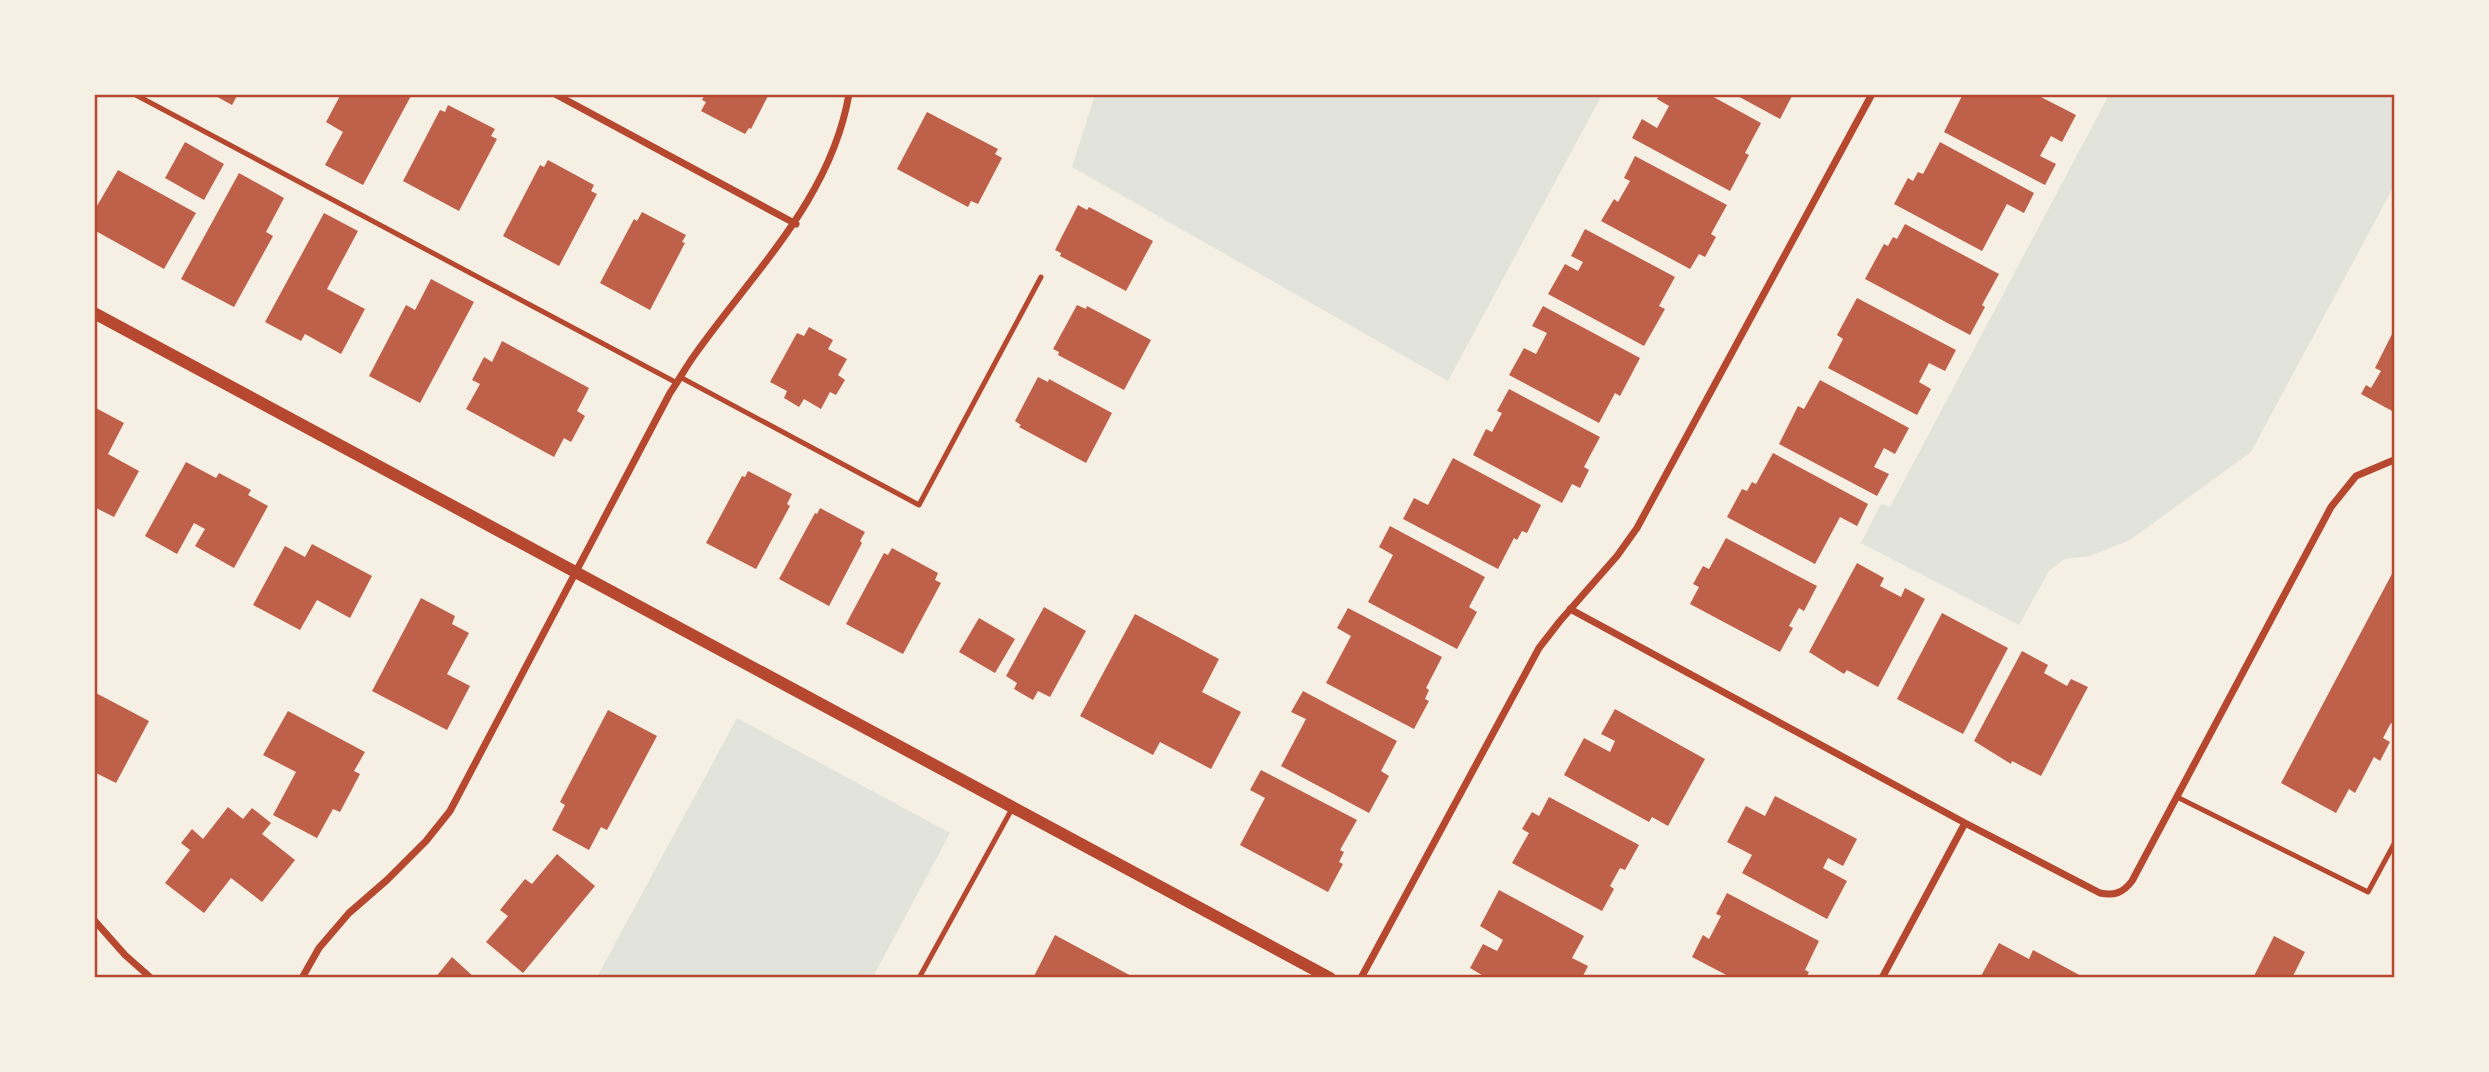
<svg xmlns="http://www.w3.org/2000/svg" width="2489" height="1072" font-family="'Roboto Condensed',sans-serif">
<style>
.green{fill:#e2e4dc}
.building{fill:#bf614a}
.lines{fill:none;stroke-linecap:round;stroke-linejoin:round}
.service{stroke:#b5482f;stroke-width:5}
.minor{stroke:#b5482f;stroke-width:7}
.tertiary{stroke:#b5482f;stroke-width:12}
.neatline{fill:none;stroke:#b5482f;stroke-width:2.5}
</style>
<rect width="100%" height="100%" fill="#f6efe4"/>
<path class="green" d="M 1095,95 L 1095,94 L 1602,95 L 1448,381 L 1072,167 Z
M 2109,95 L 2394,95 L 2394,186 L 2251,452 L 2130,540 L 2090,556 L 2064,559 L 2049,571 L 2019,625 L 1861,543 L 1881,504 L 1890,507 Z
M 737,718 L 950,833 L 873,977 L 597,977 Z"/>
<path class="building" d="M 212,94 L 238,94 L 232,105 Z
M 341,94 L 412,94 L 363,185 L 325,165 L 343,132 L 326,122 Z
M 705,94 L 769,94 L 751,129 L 749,128 L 745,134 L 701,111 L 706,102 L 702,100 Z
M 1660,94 L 1708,94 L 1761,123 L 1745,153 L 1749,155 L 1730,191 L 1632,138 L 1642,119 L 1657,128 L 1669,106 L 1657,99 Z
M 1734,94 L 1793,94 L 1780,119 Z
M 1963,94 L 1971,97 L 1973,94 L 2035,94 L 2076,115 L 2062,142 L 2051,136 L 2040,156 L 2056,164 L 2045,185 L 1944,132 Z
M 448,105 L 495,129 L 491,136 L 497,139 L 459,211 L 403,181 L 440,110 L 445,112 Z
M 927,112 L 998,149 L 995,154 L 1002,158 L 978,204 L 971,201 L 968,207 L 897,169 Z
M 185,142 L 224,164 L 204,200 L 165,178 Z
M 1940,142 L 2034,193 L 2024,213 L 2007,204 L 1982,251 L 1894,204 L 1908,178 L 1913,181 L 1918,172 L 1923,174 Z
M 1635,156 L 1727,205 L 1711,234 L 1716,237 L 1705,257 L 1699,254 L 1690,269 L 1601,221 L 1614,199 L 1618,202 L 1630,181 L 1624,178 Z
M 548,160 L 594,185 L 591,191 L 597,194 L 559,266 L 503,236 L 540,165 L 544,167 Z
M 118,170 L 196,213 L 164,269 L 94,230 L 94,211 Z
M 239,173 L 284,198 L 266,232 L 273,236 L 234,307 L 181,279 Z
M 1078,205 L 1087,210 L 1089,207 L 1153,241 L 1126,291 L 1060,256 L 1061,253 L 1055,250 Z
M 642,212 L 686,235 L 682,242 L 685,243 L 650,310 L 600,283 L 634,219 L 637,221 Z
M 324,213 L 358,231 L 327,289 L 365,309 L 341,354 L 305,334 L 301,341 L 265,322 Z
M 1905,224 L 1999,274 L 1982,305 L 1985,307 L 1970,335 L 1865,279 L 1884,244 L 1888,246 L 1893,237 L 1897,239 Z
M 1585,229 L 1675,277 L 1659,306 L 1665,309 L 1644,346 L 1548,294 L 1565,264 L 1578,271 L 1583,262 L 1571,256 Z
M 431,279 L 474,302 L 420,403 L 369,376 L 406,305 L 415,310 Z
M 1857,298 L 1956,350 L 1945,371 L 1929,363 L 1919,382 L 1931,389 L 1917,415 L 1828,368 L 1843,339 L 1837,335 Z
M 1077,305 L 1086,309 L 1087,306 L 1151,340 L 1124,390 L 1058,355 L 1059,352 L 1053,349 Z
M 1543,306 L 1640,358 L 1620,396 L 1615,393 L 1599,423 L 1509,375 L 1524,348 L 1536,354 L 1547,333 L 1532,326 Z
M 809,327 L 833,340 L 828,349 L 847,359 L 838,375 L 845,380 L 836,395 L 830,392 L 821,409 L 804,399 L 799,407 L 784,398 L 787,391 L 770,382 L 797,333 L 804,336 Z
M 2394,330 L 2394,412 L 2361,394 L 2366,385 L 2371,388 L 2381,371 L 2375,368 Z
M 502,341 L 589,388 L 577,411 L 585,416 L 571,442 L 564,438 L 554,457 L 466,409 L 480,384 L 472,380 L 484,357 L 492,362 Z
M 1038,377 L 1048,382 L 1049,379 L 1112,413 L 1086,463 L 1019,427 L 1021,425 L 1015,421 Z
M 1820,380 L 1909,428 L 1895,454 L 1884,448 L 1874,467 L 1889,474 L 1877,496 L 1779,444 L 1798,406 L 1804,409 Z
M 1509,389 L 1600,437 L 1584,467 L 1589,470 L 1580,488 L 1572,484 L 1562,503 L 1473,455 L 1486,429 L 1492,432 L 1502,413 L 1497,411 Z
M 94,407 L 124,423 L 108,454 L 139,471 L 114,517 L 94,507 Z
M 1773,453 L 1868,504 L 1857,526 L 1840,517 L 1815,564 L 1727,517 L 1742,489 L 1747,491 L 1752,482 L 1756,484 Z
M 1453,458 L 1541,505 L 1527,533 L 1522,531 L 1517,540 L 1514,538 L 1498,569 L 1403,519 L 1414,498 L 1428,505 Z
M 186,462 L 216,478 L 219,473 L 251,490 L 248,495 L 268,506 L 234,568 L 195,546 L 205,529 L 194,523 L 177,554 L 145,536 Z
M 748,471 L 792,494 L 787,504 L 790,506 L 756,569 L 706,543 L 742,476 L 745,477 Z
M 820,508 L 865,532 L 860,541 L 862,543 L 829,606 L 779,579 L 815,513 L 817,514 Z
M 1390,526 L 1485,577 L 1469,607 L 1477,612 L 1457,649 L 1368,602 L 1393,555 L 1379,547 Z
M 1726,538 L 1817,586 L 1804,611 L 1799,608 L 1789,626 L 1793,628 L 1780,652 L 1690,604 L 1699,587 L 1693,584 L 1703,566 L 1709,569 Z
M 312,544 L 372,576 L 350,618 L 317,600 L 300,630 L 253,605 L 285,546 L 305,557 Z
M 892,548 L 938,573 L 935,580 L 941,583 L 903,654 L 846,624 L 884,553 L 888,555 Z
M 1857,563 L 1884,578 L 1880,586 L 1901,597 L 1905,588 L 1925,599 L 1878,687 L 1847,670 L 1844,674 L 1809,652 Z
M 2394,570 L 2394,724 L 2391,723 L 2383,738 L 2390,742 L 2380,761 L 2374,757 L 2355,793 L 2349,789 L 2336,813 L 2281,783 Z
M 421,598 L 455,616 L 452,624 L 469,633 L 447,674 L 470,686 L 447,730 L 372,691 Z
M 1044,607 L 1086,631 L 1050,697 L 1038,691 L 1033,700 L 1014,689 L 1017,683 L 1006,676 Z
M 1348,608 L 1442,657 L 1426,688 L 1429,690 L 1425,699 L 1429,701 L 1414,729 L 1326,683 L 1351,636 L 1337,628 Z
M 1942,613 L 2008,648 L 1963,734 L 1897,699 Z
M 1135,614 L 1219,659 L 1202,692 L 1241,712 L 1211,769 L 1160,742 L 1153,755 L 1080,716 Z
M 979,618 L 1015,639 L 995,673 L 959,652 Z
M 2022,651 L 2048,665 L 2044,673 L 2067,686 L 2071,679 L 2088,687 L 2041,776 L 2012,761 L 2011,764 L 1974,741 Z
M 1303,691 L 1397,741 L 1381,771 L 1389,776 L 1369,813 L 1281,766 L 1306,719 L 1291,712 Z
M 94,692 L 149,721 L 116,783 L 94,772 Z
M 1615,709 L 1705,759 L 1668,826 L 1652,817 L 1649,822 L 1564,775 L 1584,738 L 1610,752 L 1615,741 L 1601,734 Z
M 608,710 L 657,736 L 607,830 L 601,827 L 589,850 L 552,830 L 565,805 L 560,802 Z
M 288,711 L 365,752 L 354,771 L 360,774 L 340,812 L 333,809 L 317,838 L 273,815 L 296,772 L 263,755 Z
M 1261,770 L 1357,820 L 1340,850 L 1344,852 L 1339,862 L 1343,864 L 1328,892 L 1240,845 L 1265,798 L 1250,790 Z
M 1775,796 L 1857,839 L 1843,866 L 1828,858 L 1823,868 L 1847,881 L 1827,919 L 1742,873 L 1752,855 L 1727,842 L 1746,806 L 1765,816 Z
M 1549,797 L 1639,845 L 1625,870 L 1620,868 L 1610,886 L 1614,889 L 1602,911 L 1512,863 L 1529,833 L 1522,829 L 1532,812 L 1539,816 Z
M 228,807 L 243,819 L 252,808 L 271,823 L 262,834 L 295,860 L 262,902 L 231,878 L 204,913 L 165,883 L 190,850 L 181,843 L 192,829 L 203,839 Z
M 557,854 L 595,886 L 523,973 L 486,942 L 508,916 L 500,910 L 525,879 L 532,884 Z
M 1499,890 L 1584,936 L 1572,958 L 1588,966 L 1582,978 L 1487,978 L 1470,968 L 1483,944 L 1497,951 L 1503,940 L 1480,926 Z
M 1727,893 L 1819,941 L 1805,970 L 1809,972 L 1806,978 L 1732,978 L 1692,957 L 1703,935 L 1709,939 L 1721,916 L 1716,914 Z
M 1055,935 L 1135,978 L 1033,978 Z
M 2274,936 L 2305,952 L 2292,978 L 2253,978 Z
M 1999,943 L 2029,959 L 2033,950 L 2085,978 L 1980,978 Z
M 452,957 L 475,978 L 435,978 Z"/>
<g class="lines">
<path class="service" d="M 134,94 L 677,383
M 680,377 L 919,505 L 1041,277
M 2177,797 L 2368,892 L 2394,844
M 919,978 L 1013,807"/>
<path class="minor" d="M 555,94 L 796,224
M 1570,609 L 1965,823 L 2100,893 C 2114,896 2123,893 2132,881 L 2331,507 L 2356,476 L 2394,460
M 94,920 L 125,955 L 151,978
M 302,978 L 319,948 L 349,913 L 387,880 L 426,841 L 450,811 L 670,393 C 679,380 687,365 696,353 C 755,270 831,198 849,94
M 1361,978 L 1539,648 L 1560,621 L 1617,556 L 1637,528 L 1872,94
M 1882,978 L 1965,823"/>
<path class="tertiary" d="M 94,313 L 1330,978"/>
</g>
<rect width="2489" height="1072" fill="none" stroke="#f6efe4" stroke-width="192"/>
<rect x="96" y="96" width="2297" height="880" class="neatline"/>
</svg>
